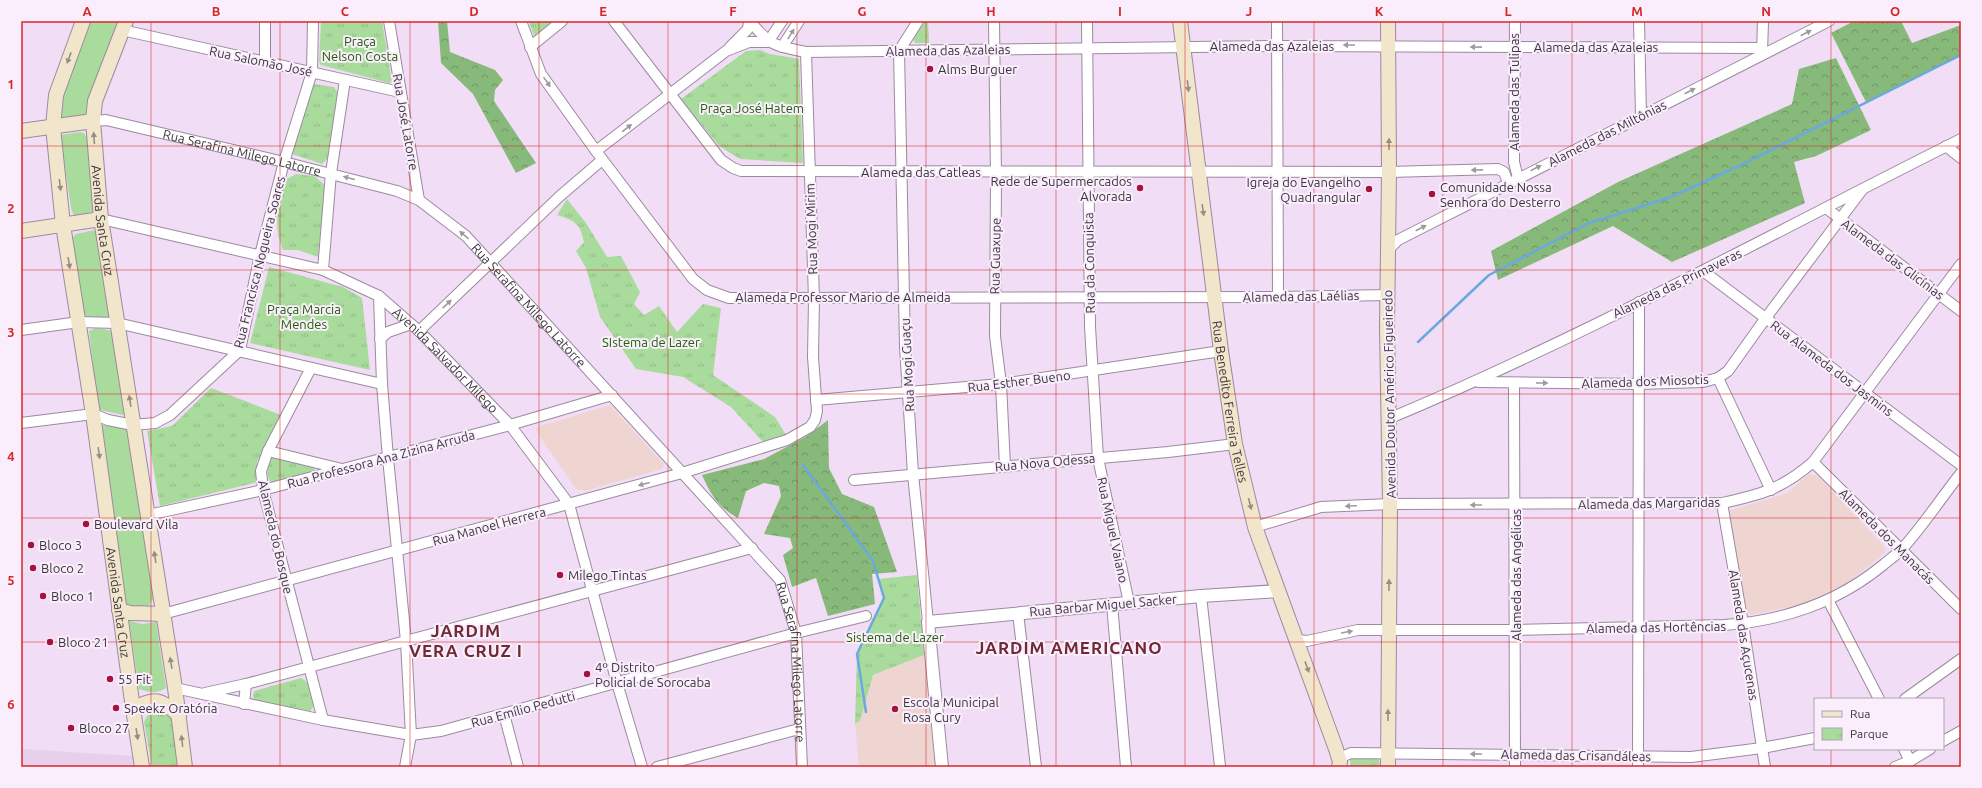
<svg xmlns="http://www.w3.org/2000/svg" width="1982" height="788" font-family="Ubuntu,sans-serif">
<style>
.built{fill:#e7d0ec}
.education{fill:#efd5d2}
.grass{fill:#a9dc9c}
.forest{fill:url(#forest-crowns)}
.park{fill:url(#park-tufts)}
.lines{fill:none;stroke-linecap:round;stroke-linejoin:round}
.stream{stroke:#6aa9df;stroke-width:2.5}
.minor-casing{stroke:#9b8a9f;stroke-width:12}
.tertiary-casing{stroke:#9b8a9f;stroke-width:14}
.secondary-casing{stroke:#9b8a9f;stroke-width:16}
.minor{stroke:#fff;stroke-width:10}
.tertiary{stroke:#fff;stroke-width:12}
.secondary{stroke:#f1e6cb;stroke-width:14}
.oneway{fill:#9e9a9e}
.oneway2{fill:#968e84}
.grid{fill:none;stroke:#d62828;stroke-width:1;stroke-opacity:0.55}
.poi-dot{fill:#a8103d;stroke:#faeefc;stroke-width:1.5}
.labels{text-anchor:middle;stroke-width:4;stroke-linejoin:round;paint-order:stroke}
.park-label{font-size:13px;fill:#206006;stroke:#faeefc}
.street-label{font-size:13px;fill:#3c353e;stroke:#faeefc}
.poi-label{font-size:13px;fill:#3c353e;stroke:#faeefc;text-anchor:start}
.district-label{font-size:17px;font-weight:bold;letter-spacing:1px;fill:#702935;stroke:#faeefc}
.neatline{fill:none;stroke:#d62828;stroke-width:1.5}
.grid-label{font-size:13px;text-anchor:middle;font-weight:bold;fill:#d62828}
</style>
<defs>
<pattern id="forest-crowns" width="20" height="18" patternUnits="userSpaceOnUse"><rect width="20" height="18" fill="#87b97a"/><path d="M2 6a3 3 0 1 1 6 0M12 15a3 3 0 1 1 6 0" fill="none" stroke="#709765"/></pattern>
<pattern id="park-tufts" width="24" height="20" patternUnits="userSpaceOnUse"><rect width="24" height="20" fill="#a9dc9c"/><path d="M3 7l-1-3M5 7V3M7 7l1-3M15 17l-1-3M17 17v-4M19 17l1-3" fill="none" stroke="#92bd87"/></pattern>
</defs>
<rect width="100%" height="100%" fill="#f1def6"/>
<path class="built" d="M 21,749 L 134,756 L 135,767 L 21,767 Z"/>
<path class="education" d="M 610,405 L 664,464 L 662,469 L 585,491 L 576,489 L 536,431 L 537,427 Z
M 1809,474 L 1819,477 L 1884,546 L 1885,553 L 1845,585 L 1799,605 L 1750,615 L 1747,612 L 1728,511 L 1787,493 Z
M 924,655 L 935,767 L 859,767 L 855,724 L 873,675 Z"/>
<path class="grass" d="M 90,21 L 119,21 L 86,108 L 86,116 L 65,121 L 59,117 L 59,102 Z
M 80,132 L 84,133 L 88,140 L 93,211 L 85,216 L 74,216 L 71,208 L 60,135 Z
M 94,230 L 101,237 L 112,316 C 104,323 89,321 82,312 L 71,239 L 76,234 Z
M 96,328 L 109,330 L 116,335 L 127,409 L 123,415 L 100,410 L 98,405 L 89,331 Z
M 106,425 L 126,429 L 130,433 L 155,596 L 148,607 L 142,611 L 123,604 L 100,426 Z
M 129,621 L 142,624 L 156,622 L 166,688 C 158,694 147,692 139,689 Z"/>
<path class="forest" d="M 438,21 L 447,21 L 450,52 L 495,70 L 503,80 L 495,90 L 494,101 L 536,163 L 516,173 L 473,94 L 441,63 Z
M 1854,21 L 1901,21 L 1912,43 L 1961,25 L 1961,55 L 1866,102 L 1831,33 Z
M 1836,58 L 1871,130 L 1816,156 L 1794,162 L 1805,203 L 1672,262 L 1613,226 L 1498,280 L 1491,251 L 1618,182 L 1792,104 L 1799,69 Z
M 828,420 L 829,468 L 842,494 L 874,507 L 897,572 L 872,574 L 875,604 L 828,616 L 816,578 L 792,587 L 783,555 L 793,548 L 790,538 L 764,534 L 781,496 L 779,486 L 764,483 L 746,491 L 738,518 C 718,507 711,495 702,475 L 764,459 L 807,436 Z"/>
<path class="park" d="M 321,21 L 382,21 L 392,82 L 389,83 L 321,65 L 319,62 Z
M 529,21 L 554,21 L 534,36 Z
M 925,21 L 928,21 L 929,43 L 915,43 L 913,39 Z
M 760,50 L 770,54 L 799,59 L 803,163 L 740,159 L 719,146 L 681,99 L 746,51 Z
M 314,84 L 334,87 L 338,93 L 327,159 L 322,164 L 292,154 Z
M 296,174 L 314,176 L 325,185 L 318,257 L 298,250 L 283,250 C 273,227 277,203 285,180 Z
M 567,199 L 586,223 L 607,257 L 621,256 L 640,292 L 634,304 L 644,315 L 659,306 L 677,332 L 703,304 L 721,308 L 713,375 L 775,417 L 786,435 L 763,442 L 731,407 L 683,377 L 636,369 L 600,317 L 586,268 L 576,251 L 584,242 C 580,223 575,221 557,215 Z
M 269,267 L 343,287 L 362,298 L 370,370 L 250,343 Z
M 211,388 L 281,415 L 257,462 L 258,482 L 160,506 L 147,431 L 172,426 Z
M 271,455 L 313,466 L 315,470 L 313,473 L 275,483 L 270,481 C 265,472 268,465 271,455 Z
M 917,575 L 924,655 L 873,675 L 860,721 L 855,724 L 857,654 L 884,599 L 878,579 Z
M 301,678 C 313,684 313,696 313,707 L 309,713 L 258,703 L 253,697 L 254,691 Z
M 157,708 L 174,716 L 182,767 L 152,767 L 144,722 L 148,714 Z
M 1353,757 L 1375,758 L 1379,760 L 1380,767 L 1351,767 L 1350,760 Z"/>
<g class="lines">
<path class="stream" d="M 1418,342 L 1489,275 L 1589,223 L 1671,197 L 1743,164 L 1961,55
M 803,465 L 873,561 L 884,598 L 857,654 L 866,712"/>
<defs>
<g id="minor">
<path d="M 389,21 L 419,200"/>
<path d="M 521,21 L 541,74 L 596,151 L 693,279 L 707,290 L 729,298 L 1278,297 L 1388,295"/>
<path d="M 614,21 L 721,160 L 733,168 L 741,171 L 1389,172 L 1498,169 L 1504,172 L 1508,183"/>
<path d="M 750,21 C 770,46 775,46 806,52 L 1278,46 L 1762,48"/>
<path d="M 918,21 L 899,51 L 905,346 L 913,474 L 928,622"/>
<path d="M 994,21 L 996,178 L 995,336 L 1001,384 L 1005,466"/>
<path d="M 1087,21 L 1090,327 L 1098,458 L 1129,603"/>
<path d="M 1277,21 L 1278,297"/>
<path d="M 1515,21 L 1514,162 L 1518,178"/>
<path d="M 1639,21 L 1641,116"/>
<path d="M 122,30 L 400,92"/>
<path d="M 530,47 L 562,21"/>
<path d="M 730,47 L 748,29 L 749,21"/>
<path d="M 782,47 L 799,21"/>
<path d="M 1762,53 L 1763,21"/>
<path d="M 265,62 L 265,21"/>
<path id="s1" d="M 93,121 L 106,120 L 284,162 L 397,191 L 419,200 L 466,236 L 780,580 L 796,633 L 802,767"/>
<path d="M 1946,146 L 1961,158"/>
<path d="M 596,151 L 726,51 L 749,42 L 768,42 L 782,21"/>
<path d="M 1826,208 L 1961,311"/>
<path id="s2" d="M 101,219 L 323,270 L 379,296 L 419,331 L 510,425 L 569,504 L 617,683 L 642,767"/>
<path d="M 1389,249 L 1398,240 L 1829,21"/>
<path d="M 323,270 L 331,173 L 345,80"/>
<path d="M 1703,271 L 1961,465"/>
<path d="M 379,296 L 382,384 L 388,458 L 406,641 L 411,735 L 405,767"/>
<path d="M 21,330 L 79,322 L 117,323 L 382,384"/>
<path d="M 419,331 L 560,196 L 602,160"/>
<path d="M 380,339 L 388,332 L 411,324"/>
<path d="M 311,368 L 268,451 L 261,471 L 263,490 L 323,720"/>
<path d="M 1718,378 L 1771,490"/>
<path d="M 1478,382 L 1639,384 L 1703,382 L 1718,378 L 1728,371 L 1765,319 L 1862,190"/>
<path d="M 1514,383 L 1515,767"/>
<path d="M 816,400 L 1001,384 L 1221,351"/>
<path d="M 1388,419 C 1584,337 1771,234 1961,139"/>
<path d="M 21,423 L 93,414 L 108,420 L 133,425 L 155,423 L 170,415 L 240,350 L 260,255 L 284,162 L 312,72 L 313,21"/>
<path d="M 268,451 L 342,469"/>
<path d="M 1813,462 L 1961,609"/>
<path d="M 854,480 L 1168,452 L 1235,444"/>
<path d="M 1722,503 L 1743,624 L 1765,767"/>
<path d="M 148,515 L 263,490 L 510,425 L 612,395"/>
<path d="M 1255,527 L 1321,507 L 1390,504 L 1722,503 C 1760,495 1782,489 1813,462 L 1961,264"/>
<path d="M 1201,596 L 1220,766"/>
<path d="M 1828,600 L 1879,699"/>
<path d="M 1112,604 L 1126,767"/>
<path d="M 1018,613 L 1036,767"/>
<path d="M 163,614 L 682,473 L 787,440 L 810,427 L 815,420 L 817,411 L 813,357 L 814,299 L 806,52"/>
<path d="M 1296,638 L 1298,640 L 1307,641 L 1358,630 L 1516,630 L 1724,625 C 1782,621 1838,602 1883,565 C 1889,560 1896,555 1902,549 C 1923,526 1941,498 1961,473"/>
<path d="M 175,688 L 323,720 L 411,735 L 441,731 L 796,633 L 866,616"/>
<path d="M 205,693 L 246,684 L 752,548"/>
<path d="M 1905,699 L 1961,659"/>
<path d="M 244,704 L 246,684"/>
<path d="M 504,714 L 518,767"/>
<path d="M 1943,741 L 1961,731"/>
<path d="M 1904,749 L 1910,761"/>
<path d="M 1341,765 L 1340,762 L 1344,756 L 1351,753 L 1691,757 L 1762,748 L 1815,738"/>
<path d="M 657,767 L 799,729"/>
<path d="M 1638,767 L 1639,302"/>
<path d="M 1895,767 L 1910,761 L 1930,749"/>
</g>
<path id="tertiary" d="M 942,767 L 928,622 L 1201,596 L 1278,591"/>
<g id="secondary">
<path id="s3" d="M 83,21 L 56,95 L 53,127 L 63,225 L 93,414 L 133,709 L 142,767"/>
<path id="s4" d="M 126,21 L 95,101 L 93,121 L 101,219 L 175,688 L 185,767"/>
<path id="s5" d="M 1180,21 L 1221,351 L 1235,444 L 1255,527 L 1336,749 L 1340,762 L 1339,767"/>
<path d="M 21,131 L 93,121"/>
<path d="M 21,231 L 101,219"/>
<path d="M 119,610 L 130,613 L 163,614"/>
<path d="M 133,709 C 154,697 161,699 179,715"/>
<path d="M 1388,767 L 1390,504 L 1387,328 L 1389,172 L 1388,21"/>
</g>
</defs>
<use href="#minor" class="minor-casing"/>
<use href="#tertiary" class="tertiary-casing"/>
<use href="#secondary" class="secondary-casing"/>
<use href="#minor" class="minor"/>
<use href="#tertiary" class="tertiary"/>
<use href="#secondary" class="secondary"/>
</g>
<defs><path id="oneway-solid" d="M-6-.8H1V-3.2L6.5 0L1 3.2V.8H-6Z"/></defs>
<g class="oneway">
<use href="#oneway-solid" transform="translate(1806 33) rotate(-27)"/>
<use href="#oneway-solid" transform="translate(791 34) rotate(-58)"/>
<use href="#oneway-solid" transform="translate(1349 45) rotate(180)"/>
<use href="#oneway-solid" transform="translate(1476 47) rotate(-179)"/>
<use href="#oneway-solid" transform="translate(547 82) rotate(55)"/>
<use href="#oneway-solid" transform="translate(1690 91) rotate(-27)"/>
<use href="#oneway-solid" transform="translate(627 128) rotate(-37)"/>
<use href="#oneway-solid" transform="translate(1536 168) rotate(-27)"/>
<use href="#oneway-solid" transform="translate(1477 170) rotate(179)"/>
<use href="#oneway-solid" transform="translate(349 178) rotate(-165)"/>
<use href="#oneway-solid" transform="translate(1421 228) rotate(-27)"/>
<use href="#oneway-solid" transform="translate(464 235) rotate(-140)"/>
<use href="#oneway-solid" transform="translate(447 304) rotate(-43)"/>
<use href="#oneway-solid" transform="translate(1542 383)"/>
<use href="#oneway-solid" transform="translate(644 484) rotate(165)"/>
<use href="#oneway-solid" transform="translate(1476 505) rotate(-180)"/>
<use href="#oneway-solid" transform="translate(1351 506) rotate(178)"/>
<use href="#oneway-solid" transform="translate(1347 632) rotate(-10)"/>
<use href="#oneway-solid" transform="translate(1476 754) rotate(-180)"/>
</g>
<g class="oneway2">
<use href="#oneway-solid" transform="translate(69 58) rotate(110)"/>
<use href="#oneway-solid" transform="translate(1188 86) rotate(83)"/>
<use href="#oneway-solid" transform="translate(94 138) rotate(-94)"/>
<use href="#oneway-solid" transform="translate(1389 144) rotate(-90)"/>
<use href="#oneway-solid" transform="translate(60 185) rotate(83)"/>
<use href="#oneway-solid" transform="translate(1203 210) rotate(82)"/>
<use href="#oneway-solid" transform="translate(69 263) rotate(81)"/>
<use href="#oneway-solid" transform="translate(130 401) rotate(-99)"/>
<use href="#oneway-solid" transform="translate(99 453) rotate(82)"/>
<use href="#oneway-solid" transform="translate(1250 504) rotate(76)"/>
<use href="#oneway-solid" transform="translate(155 557) rotate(-99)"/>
<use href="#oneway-solid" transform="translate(1389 585) rotate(-89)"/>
<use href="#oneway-solid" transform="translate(171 663) rotate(-99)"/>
<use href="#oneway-solid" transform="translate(1307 667) rotate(70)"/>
<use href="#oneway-solid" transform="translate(1388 715) rotate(-90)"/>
<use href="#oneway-solid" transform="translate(137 734) rotate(81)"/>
<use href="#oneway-solid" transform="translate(182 741) rotate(-97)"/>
</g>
<path class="grid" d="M 151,21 L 151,767M 280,21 L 280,767M 410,21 L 410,767M 539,21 L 539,767M 668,21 L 668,767M 797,21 L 797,767M 926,21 L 926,767M 1056,21 L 1056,767M 1185,21 L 1185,767M 1314,21 L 1314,767M 1443,21 L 1443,767M 1572,21 L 1572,767M 1702,21 L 1702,767M 1831,21 L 1831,699M 21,146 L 1961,146M 21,270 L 1961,270M 21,394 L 1961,394M 21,518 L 1961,518M 21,642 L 1961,642M 1831,749 L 1831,767"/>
<g class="poi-dot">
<circle cx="930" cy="69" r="4"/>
<circle cx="1140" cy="188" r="4"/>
<circle cx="1369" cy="189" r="4"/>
<circle cx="1432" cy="194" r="4"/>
<circle cx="86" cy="524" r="4"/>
<circle cx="31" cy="545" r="4"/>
<circle cx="33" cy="568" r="4"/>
<circle cx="560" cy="575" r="4"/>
<circle cx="43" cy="596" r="4"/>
<circle cx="50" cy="642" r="4"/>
<circle cx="587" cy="674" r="4"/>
<circle cx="110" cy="679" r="4"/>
<circle cx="116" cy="708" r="4"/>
<circle cx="895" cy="709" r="4"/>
<circle cx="71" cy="728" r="4"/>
</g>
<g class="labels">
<g class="park-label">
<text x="360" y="46">Praça<tspan x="360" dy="15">Nelson Costa</tspan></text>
<text x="752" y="113">Praça José Hatem</text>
<text x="304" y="314">Praça Marcia<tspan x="304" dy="15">Mendes</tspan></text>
<text x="651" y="347">SIstema de Lazer</text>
<text x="895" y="642">Sistema de Lazer</text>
</g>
<g class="street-label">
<text x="1272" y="51">Alameda das Azaleias</text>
<text x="1596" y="52">Alameda das Azaleias</text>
<text transform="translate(948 50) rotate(-1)" y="5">Alameda das Azaleias</text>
<text transform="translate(261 61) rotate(12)" y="5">Rua Salomão José</text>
<text transform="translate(1514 92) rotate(-90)" y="5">Alameda das Tulipas</text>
<text transform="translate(406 122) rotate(80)" y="5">Rua José Latorre</text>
<text transform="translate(1607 133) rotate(-27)" y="5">Alameda das Miltônias</text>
<text dy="5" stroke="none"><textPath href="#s1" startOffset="153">Rua Serafina Milego Latorre</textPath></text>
<text x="921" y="177">Alameda das Catleas</text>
<text dy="5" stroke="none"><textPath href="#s4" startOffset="206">Avenida Santa Cruz</textPath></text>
<text transform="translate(811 229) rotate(-92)" y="5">Rua Mogi Mirim</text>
<text transform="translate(995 256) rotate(-89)" y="5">Rua Guaxupe</text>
<text transform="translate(1893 259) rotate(37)" y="5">Alameda das Glicínias</text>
<text transform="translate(259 262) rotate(-76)" y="5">Rua Francisca Nogueira Soares</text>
<text transform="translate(1089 263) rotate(-91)" y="5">Rua da Conquista</text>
<text transform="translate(1677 283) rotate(-26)" y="5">Alameda das Primaveras</text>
<text transform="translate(1301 296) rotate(-1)" y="5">Alameda das Laélias</text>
<text x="843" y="302">Alameda Professor Mario de Almeida</text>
<text dy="5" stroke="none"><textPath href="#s1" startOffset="489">Rua Serafina Milego Latorre</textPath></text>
<text dy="5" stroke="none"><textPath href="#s2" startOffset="382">Avenida Salvador Milego</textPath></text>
<text transform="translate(907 365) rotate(-93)" y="5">Rua Mogi Guaçu</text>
<text transform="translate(1832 368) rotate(37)" y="5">Rua Alameda dos Jasmins</text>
<text transform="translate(1019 381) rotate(-7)" y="5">Rua Esther Bueno</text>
<text transform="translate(1645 381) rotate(-2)" y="5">Alameda dos Miosotis</text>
<text transform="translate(1389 394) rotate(-91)" y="5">Avenida Doutor Américo Figueiredo</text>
<text dy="5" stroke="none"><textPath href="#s5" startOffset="384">Rua Benedito Ferreira Telles</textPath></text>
<text transform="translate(381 459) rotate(-15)" y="5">Rua Professora Ana Zizina Arruda</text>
<text transform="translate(1045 462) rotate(-5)" y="5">Rua Nova Odessa</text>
<text transform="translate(1649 503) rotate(-1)" y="5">Alameda das Margaridas</text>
<text transform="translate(489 526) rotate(-15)" y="5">Rua Manoel Herrera</text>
<text transform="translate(1113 530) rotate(78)" y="5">Rua Miguel Vaiano</text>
<text transform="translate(1887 536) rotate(45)" y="5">Alameda dos Manacás</text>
<text transform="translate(276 537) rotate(77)" y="5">Alameda do Bosque</text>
<text transform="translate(1516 575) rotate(-90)" y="5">Alameda das Angélicas</text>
<text dy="5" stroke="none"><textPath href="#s3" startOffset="591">Avenida Santa Cruz</textPath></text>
<text transform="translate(1103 605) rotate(-5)" y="5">Rua Barbar Miguel Sacker</text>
<text transform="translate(1656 627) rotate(-1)" y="5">Alameda das Hortências</text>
<text transform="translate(1744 635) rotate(81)" y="5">Alameda das Açucenas</text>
<text dy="5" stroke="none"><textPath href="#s1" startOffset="945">Rua Serafina Milego Latorre</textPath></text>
<text transform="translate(523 709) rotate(-15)" y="5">Rua Emílio Pedutti</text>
<text transform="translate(1576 755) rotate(1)" y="5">Alameda das Crisandáleas</text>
</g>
<g class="poi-label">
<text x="938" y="74">Alms Burguer</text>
<text x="1132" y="186" text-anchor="end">Rede de Supermercados<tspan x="1132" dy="15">Alvorada</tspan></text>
<text x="1361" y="187" text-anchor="end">Igreja do Evangelho<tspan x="1361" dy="15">Quadrangular</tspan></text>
<text x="1440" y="192">Comunidade Nossa<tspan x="1440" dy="15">Senhora do Desterro</tspan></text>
<text x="94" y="529">Boulevard Vila</text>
<text x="39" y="550">Bloco 3</text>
<text x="41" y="573">Bloco 2</text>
<text x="568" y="580">Milego Tintas</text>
<text x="51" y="601">Bloco 1</text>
<text x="58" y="647">Bloco 21</text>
<text x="595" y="672">4º Distrito<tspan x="595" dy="15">Policial de Sorocaba</tspan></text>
<text x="118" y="684">55 Fit</text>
<text x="903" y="707">Escola Municipal<tspan x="903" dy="15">Rosa Cury</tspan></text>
<text x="124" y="713">Speekz Oratória</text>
<text x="79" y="733">Bloco 27</text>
</g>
<g class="district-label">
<text x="466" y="637">JARDIM<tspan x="466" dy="20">VERA CRUZ I</tspan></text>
<text x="1069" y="654">JARDIM AMERICANO</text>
</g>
</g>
<rect width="1982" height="788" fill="none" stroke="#faeefc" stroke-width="44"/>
<rect x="1814" y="698" width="130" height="52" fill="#faeefc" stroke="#aea4b0"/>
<rect x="1822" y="711" width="20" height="6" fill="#f1e6cb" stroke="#aea4b0"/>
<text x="1850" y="718" font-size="12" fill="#3c353e">Rua</text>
<rect x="1822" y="728" width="20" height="12" fill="url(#park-tufts)" stroke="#aea4b0"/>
<text x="1850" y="738" font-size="12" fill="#3c353e">Parque</text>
<rect x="22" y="22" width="1938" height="744" class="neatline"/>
<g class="grid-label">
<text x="87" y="16">A</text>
<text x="216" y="16">B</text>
<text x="345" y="16">C</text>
<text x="474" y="16">D</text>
<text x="603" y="16">E</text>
<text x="733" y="16">F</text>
<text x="862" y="16">G</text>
<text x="991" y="16">H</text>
<text x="1120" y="16">I</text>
<text x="1249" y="16">J</text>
<text x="1379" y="16">K</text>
<text x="1508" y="16">L</text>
<text x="1637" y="16">M</text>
<text x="1766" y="16">N</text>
<text x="1895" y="16">O</text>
<text x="11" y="89">1</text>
<text x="11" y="213">2</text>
<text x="11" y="337">3</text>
<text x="11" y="461">4</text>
<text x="11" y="585">5</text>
<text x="11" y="709">6</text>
</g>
</svg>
